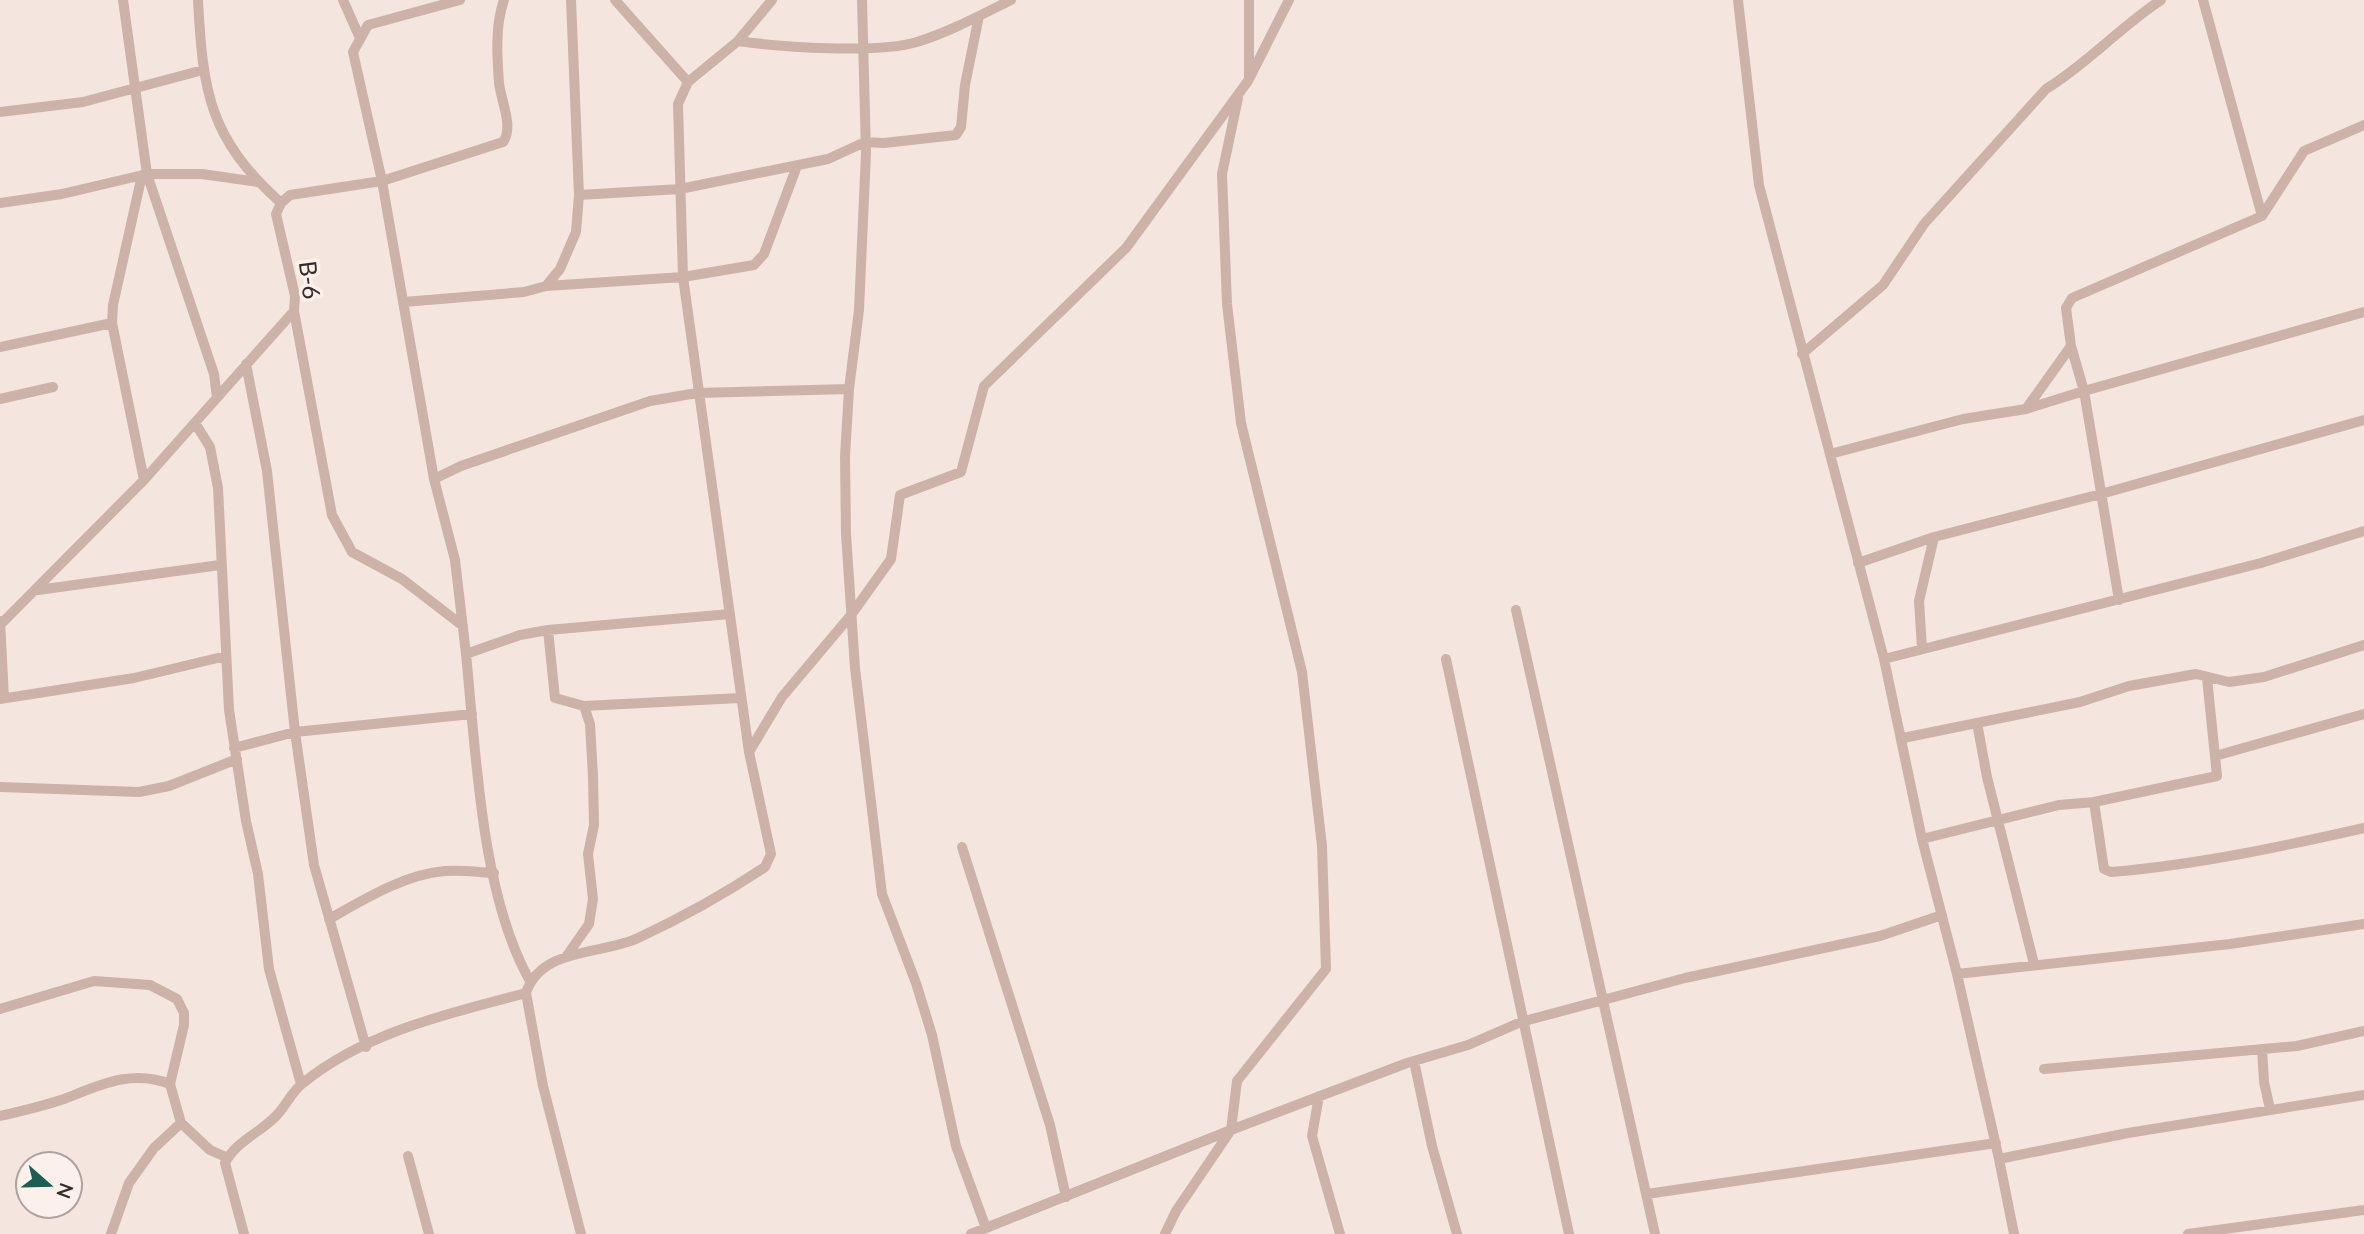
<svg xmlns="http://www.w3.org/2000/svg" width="2364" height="1234" font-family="Lato,sans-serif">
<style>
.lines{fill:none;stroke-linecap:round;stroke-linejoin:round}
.minor{stroke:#cdb2aa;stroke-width:10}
.labels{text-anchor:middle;stroke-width:7;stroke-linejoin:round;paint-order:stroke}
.street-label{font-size:24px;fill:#3a2b2a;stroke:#fbf0ec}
</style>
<rect width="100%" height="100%" fill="#f4e5df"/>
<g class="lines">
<path class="minor" d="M 123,0 L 147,174 L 214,374 L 217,398
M 198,0 C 203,93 209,138 281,203
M 343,0 L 359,36
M 460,0 L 368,25 L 353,52 L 382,181 L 434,479 L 455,560 L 466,654
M 615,0 L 688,82
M 862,0 L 866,153 L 859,310 L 849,389 L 845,456 L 846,534 L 855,668 L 882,894 L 916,983 L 932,1035 L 956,1146 L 986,1228 L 971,1234
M 1738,0 L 1759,185 L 1884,659 L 1922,839 L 1957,974 L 1999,1159 L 2014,1234
M 2203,0 L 2262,216
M 738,41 C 781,47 877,54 917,42 C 949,32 981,15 1011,0
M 1249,78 L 1249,0
M 0,112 L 83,102 L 203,70
M 142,175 L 113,305 L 112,323 L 144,480
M 579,195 L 680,189 L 828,159 L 865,142 L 884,143 L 956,135 L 961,127 L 965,85 L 979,16
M 0,203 L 62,194 L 147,174 L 202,174 L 258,182
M 546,286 L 683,277 L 754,265 L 764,254 L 797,166
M 404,302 L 524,292 L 546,286 L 560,269 L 576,232 L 579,195 L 571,0
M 294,311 L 332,515 L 352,552 L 402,579 L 463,626
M 0,347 L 112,323
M 1802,354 L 1883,285 L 1924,224 L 2046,89 C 2087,64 2120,27 2161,0
M 246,364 L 267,471 L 295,732 L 314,865 L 366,1047
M 0,399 L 53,387
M 2026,409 L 2071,346
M 195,423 L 210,447 L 218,488 L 229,710 L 246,821 L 258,874 L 269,969 L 301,1084
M 1830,454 L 1963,419 L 2026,409 L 2084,391 L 2071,346 L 2066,308 L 2072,298 L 2262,216 L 2304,151 L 2364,125
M 434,479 L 461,466 L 650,401 L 697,393 L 849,389
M 1858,563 L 1934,537
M 38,590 L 220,565
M 2119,600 L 2084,391 L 2364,312
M 1516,610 L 1655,1234
M 0,621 L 4,698
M 0,625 L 144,480 L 294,311 L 295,296 L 276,214 L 281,203 L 290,195 L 382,181 L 503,142 C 514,127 501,101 499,83 C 497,56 495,25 504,0
M 548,630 L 555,698 L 584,706 L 590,724 L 593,776 L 594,825 L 588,854 L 593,899 L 589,924 L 566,957
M 1922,648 L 1919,601 L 1934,537 L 2101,494 L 2364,420
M 1446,659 L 1569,1234
M 1884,659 L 2261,563 L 2364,531
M 0,699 L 134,678 L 226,656
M 584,706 L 740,698
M 1977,723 L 1987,777 L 2034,964
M 1903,738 L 2080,702 L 2129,686 L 2196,674 L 2229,682 L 2264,677 L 2364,645
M 234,748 L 295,732 L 472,714
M 749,752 L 683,277 L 678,104 L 688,82 L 738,41 L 772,0
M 2215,756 L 2364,714
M 0,787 L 139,792 L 169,786 L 237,759
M 2094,802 L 2217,776 L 2207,678
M 1922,839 L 2059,805 L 2094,802 L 2104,869 L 2111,872 C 2196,865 2280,847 2364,828
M 962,847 L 1050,1125 L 1066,1197
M 329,919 C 363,900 405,874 445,871 C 461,870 478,872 494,873
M 1957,974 L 2230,944 L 2364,924
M 530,981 C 481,895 476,753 466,654 L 520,635 L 548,630 L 730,614
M 0,1009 L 94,981 L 150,985 L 177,999 L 184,1013 L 184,1025 L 170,1084 L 181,1123 L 210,1150 L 228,1158
M 2262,1049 L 2264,1082 L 2270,1109
M 1414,1061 L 1432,1146 L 1457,1234
M 2044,1069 L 2297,1046 L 2364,1031
M 1319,1096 L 1312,1136 L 1340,1234
M 0,1116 C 21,1111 44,1106 64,1099 C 100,1085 131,1069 170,1084
M 408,1156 L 429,1234
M 1999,1159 L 2128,1133 L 2364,1095
M 1647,1194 L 1996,1143
M 986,1228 L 1231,1130 L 1407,1063 L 1468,1045 L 1521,1022 L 1685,978 L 1880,936 L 1942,915
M 111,1234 L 129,1183 L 154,1148 L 181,1123
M 244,1234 L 225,1163 C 236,1141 260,1133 276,1116 C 286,1106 292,1091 303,1083 C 366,1032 450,1013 526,993
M 581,1234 L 543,1086 L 526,993 C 541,947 602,955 638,938 C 681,918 726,893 765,867 L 771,854 L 749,752 L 782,697 L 851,615 L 891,559 L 900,495 L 961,472 L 984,386 L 1126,248 L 1248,81 L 1289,0
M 1165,1234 L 1176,1211 L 1231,1130 L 1237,1081 L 1326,969 L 1322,846 L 1302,672 L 1241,423 L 1227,304 L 1222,174 L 1238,98
M 2188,1234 L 2364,1210"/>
</g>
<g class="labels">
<g class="street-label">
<text transform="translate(309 280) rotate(83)" y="8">B-6</text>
</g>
</g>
<g transform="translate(49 1185) rotate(110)"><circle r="33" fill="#fbf0ec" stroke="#aea19e" stroke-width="2"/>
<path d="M0-5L12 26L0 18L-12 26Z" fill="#1d5e53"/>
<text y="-10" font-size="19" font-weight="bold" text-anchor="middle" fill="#3a2b2a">N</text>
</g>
</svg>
